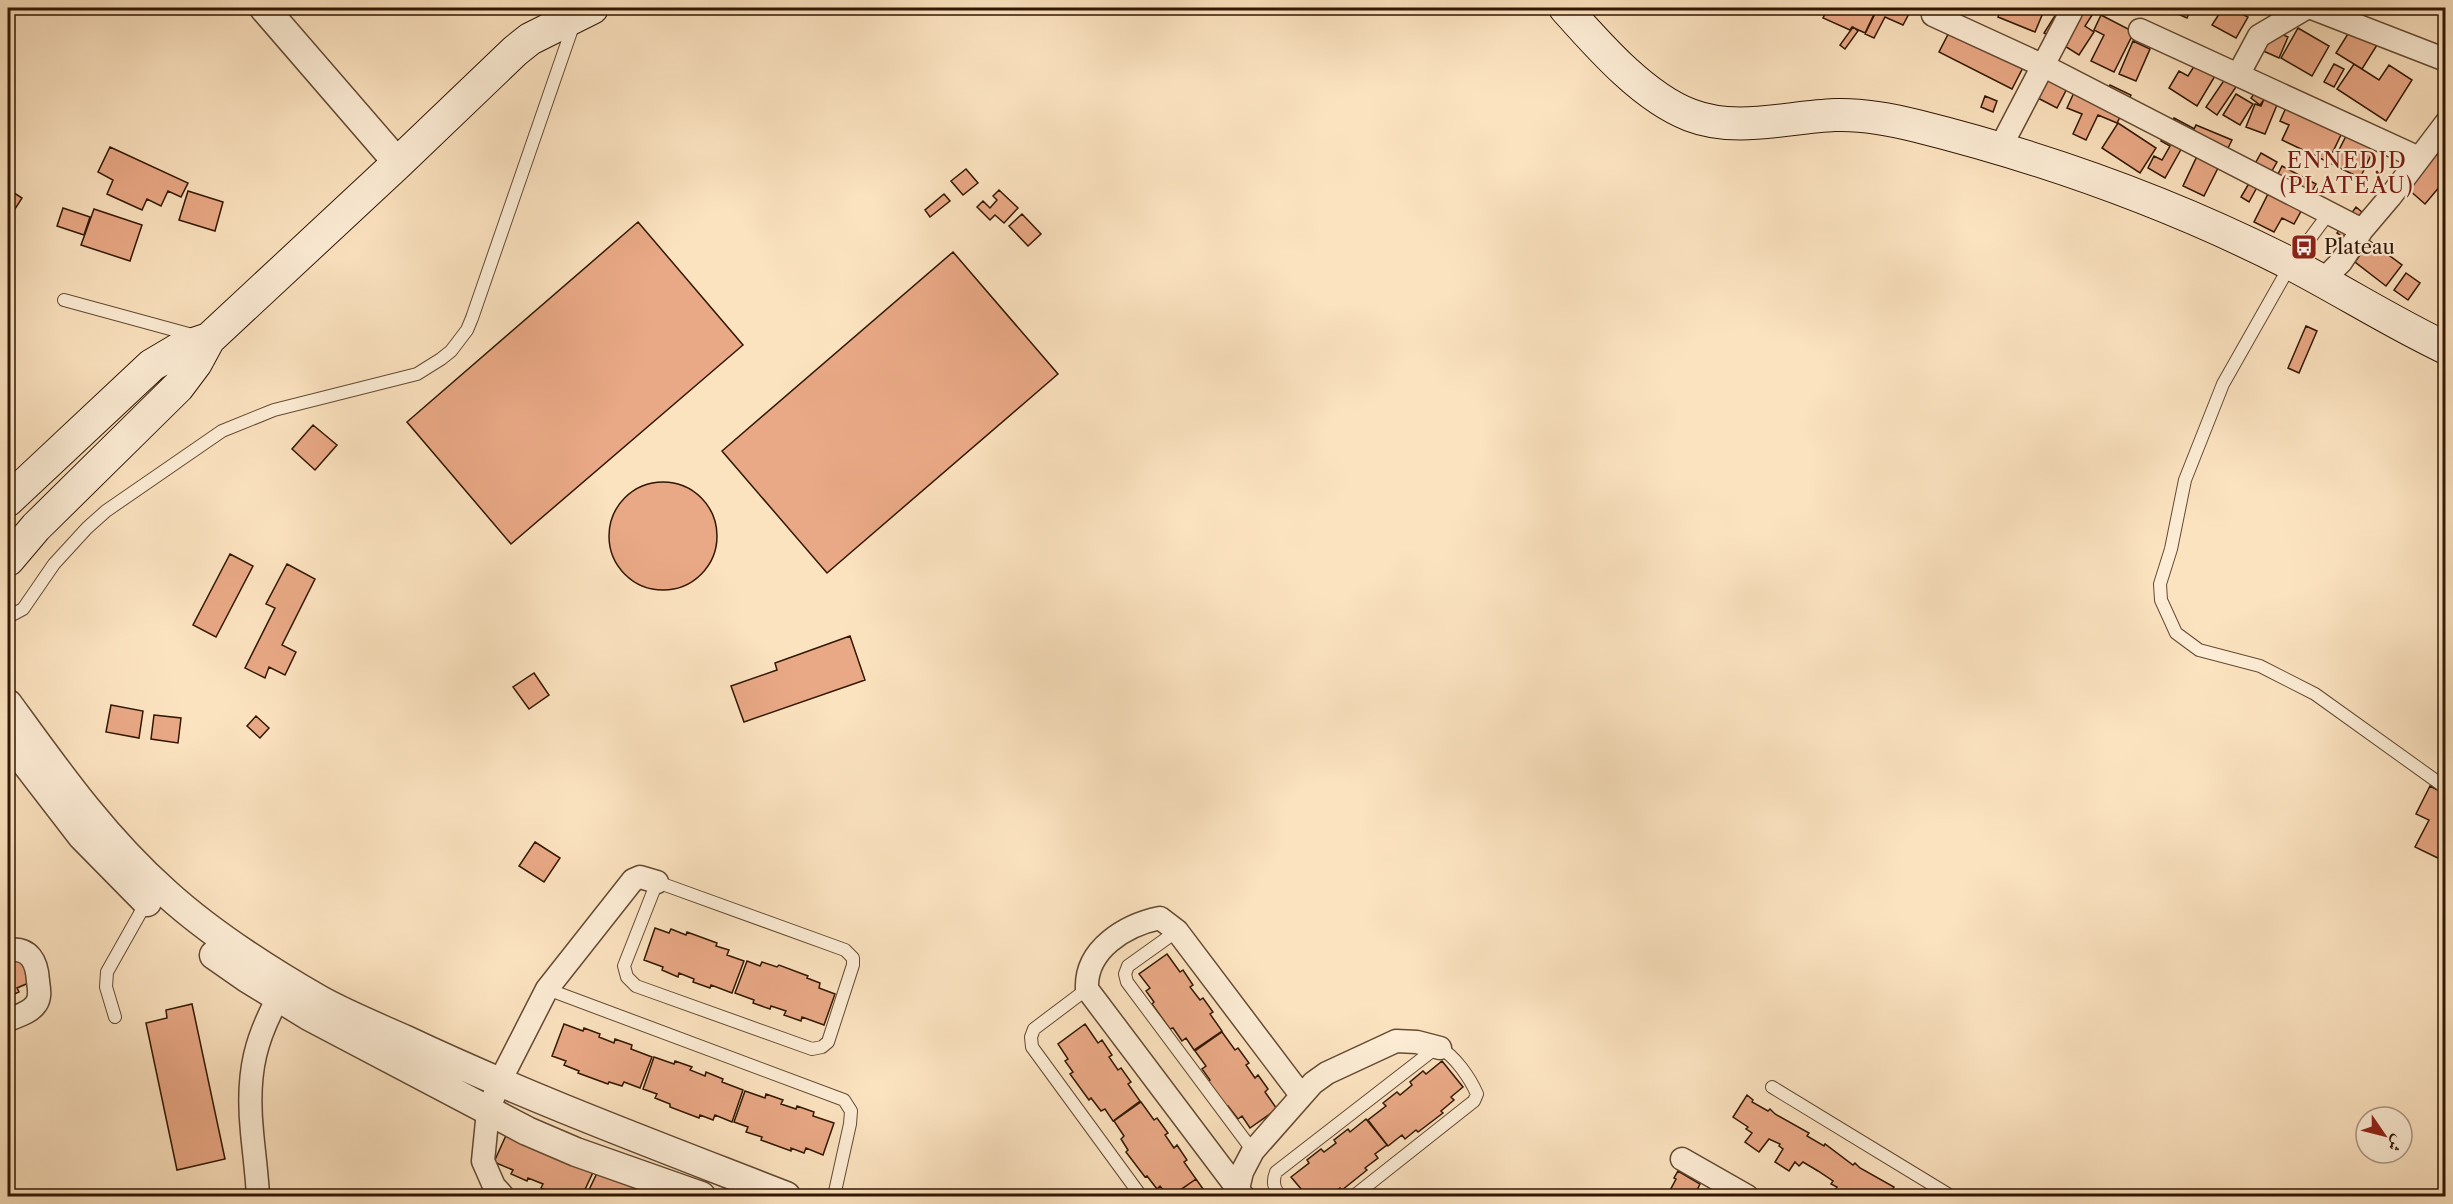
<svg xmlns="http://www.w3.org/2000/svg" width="2453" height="1204" font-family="'Libre Caslon Text',Amiri,serif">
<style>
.building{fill:#eaa986;stroke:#311702;stroke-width:1.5}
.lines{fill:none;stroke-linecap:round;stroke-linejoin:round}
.service-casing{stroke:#644a32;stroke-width:14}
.minor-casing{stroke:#644a32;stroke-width:25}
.tertiary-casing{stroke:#644a32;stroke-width:31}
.secondary-casing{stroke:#311702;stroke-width:34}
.service{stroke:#fdedd6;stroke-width:12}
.minor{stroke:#fdedd6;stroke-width:22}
.tertiary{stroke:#fdedd6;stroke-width:28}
.secondary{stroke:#fdedd6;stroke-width:32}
.labels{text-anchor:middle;stroke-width:4.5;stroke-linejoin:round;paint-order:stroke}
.poi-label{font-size:20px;fill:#311702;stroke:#fdedd6;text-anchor:start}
.quarter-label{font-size:22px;letter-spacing:1.5px;fill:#7a1f14;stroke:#fdedd6}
</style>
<rect width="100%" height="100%" fill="#fce3c0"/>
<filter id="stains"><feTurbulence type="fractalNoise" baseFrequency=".00333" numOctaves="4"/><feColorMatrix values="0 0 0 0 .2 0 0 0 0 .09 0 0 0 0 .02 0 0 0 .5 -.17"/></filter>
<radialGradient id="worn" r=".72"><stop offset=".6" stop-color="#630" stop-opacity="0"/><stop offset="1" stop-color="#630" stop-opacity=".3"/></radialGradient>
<path class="building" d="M 1828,8 L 1877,8 L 1865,33 L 1852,27 L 1850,30 L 1823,18 Z
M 1878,8 L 1912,8 L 1903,25 L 1885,17 L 1874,38 L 1865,34 Z
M 2002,8 L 2045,8 L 2035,32 L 1998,17 Z
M 2064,8 L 2096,9 L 2085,26 L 2094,32 L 2079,55 L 2044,33 L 2058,11 L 2060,13 Z
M 2164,8 L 2191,8 L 2187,18 Z
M 2223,8 L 2230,8 L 2248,17 L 2236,38 L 2212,25 Z
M 1958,15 L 2031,52 L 2012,89 L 1939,52 Z
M 2101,15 L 2134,32 L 2114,72 L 2091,61 L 2104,35 L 2094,30 Z
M 1853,27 L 1858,31 L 1845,49 L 1840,45 Z
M 2268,28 L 2288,37 L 2279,58 L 2259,49 Z
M 2298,28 L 2329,46 L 2312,76 L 2281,58 Z
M 2351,29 L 2377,45 L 2362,69 L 2336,53 Z
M 2133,41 L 2150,49 L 2136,81 L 2119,74 Z
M 2205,49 L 2224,61 L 2197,106 L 2169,88 L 2179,71 L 2188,76 Z
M 2041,53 L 2076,71 L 2057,108 L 2034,96 Z
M 2334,64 L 2344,69 L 2334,87 L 2324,82 Z
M 2354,64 L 2379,80 L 2389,65 L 2412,80 L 2386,121 L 2337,89 Z
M 2227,76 L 2238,84 L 2217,115 L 2206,107 Z
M 2081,77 L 2103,99 L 2110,85 L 2131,95 L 2117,123 L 2098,115 L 2086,140 L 2073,134 L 2082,114 L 2067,108 Z
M 2271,83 L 2284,88 L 2265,134 L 2246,127 L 2255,104 L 2261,106 Z
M 2260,86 L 2269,93 L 2260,105 L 2251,98 Z
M 2294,90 L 2350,116 L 2328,162 L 2282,140 L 2289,125 L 2280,121 Z
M 2236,94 L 2253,104 L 2240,125 L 2223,115 Z
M 1985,96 L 1997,101 L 1993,112 L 1981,107 Z
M 2174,118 L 2193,128 L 2165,178 L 2148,168 L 2154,156 L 2162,160 L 2170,146 L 2161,141 Z
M 2118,123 L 2156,148 L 2140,173 L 2102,148 Z
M 2196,125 L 2232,140 L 2204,196 L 2183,186 L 2198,154 L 2185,148 Z
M 2348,132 L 2375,147 L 2360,178 L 2332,164 Z
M 2446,143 L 2446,179 L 2425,204 L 2408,189 Z
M 110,147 L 188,183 L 181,197 L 168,191 L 161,206 L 147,199 L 142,210 L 107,194 L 113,180 L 98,172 Z
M 2261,153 L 2277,162 L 2265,183 L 2261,180 L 2249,202 L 2241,197 L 2251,180 L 2247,178 Z
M 2282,166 L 2316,184 L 2294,224 L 2282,218 L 2274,232 L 2254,222 Z
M 966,169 L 978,183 L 963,195 L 951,181 Z
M 8,189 L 22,198 L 8,220 Z
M 999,190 L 1018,208 L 1004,223 L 995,215 L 990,220 L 977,207 L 983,201 L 990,208 L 997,200 L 993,196 Z
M 188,191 L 223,202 L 215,231 L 179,220 Z
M 944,194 L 950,201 L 930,217 L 925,210 Z
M 2356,207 L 2362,212 L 2343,237 L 2337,233 Z
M 63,208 L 90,217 L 84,235 L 57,226 Z
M 94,209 L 142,225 L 130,261 L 81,245 Z
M 1022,214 L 1041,234 L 1028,246 L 1009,226 Z
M 638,222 L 743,345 L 511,544 L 407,422 Z
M 2370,241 L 2402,265 L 2386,286 L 2355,262 Z
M 953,252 L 1058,374 L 827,573 L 722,451 Z
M 2406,273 L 2420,283 L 2408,300 L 2394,290 Z
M 2306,326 L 2317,331 L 2299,373 L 2288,368 Z
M 313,425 L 337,445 L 315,470 L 292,449 Z
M609 536a54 54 0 1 1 108 0a54 54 0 1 1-108 0Z
M 230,554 L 253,566 L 216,637 L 193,625 Z
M 287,564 L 315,579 L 282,645 L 296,652 L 285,675 L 269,667 L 265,678 L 245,668 L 275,608 L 266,604 Z
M 850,636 L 865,680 L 744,722 L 731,686 L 777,670 L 775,663 Z
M 534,673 L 549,695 L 529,709 L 513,687 Z
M 111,705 L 143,711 L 139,738 L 106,732 Z
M 154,715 L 181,718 L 178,743 L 151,739 Z
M 256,716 L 269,728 L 260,738 L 247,726 Z
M 2430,786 L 2445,794 L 2446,862 L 2415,847 L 2429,820 L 2416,814 Z
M 535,842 L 560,858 L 544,882 L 519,866 Z
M 655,928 L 669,933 L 671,929 L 686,935 L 687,932 L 717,943 L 716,946 L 729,950 L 727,955 L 744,961 L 732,993 L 711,985 L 710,988 L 693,982 L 694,979 L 679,973 L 678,977 L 662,970 L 663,967 L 644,960 Z
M 18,951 L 31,982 L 17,988 L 19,992 L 8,997 L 8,956 Z
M 1167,954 L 1180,972 L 1183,970 L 1193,985 L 1190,987 L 1200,1000 L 1203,998 L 1213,1012 L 1210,1014 L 1222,1031 L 1194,1050 L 1186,1038 L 1182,1041 L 1173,1028 L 1170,1029 L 1152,1004 L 1154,1002 L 1146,991 L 1150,988 L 1139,974 Z
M 747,961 L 760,966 L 762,962 L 777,967 L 779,965 L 808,976 L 807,978 L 820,983 L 819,988 L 835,994 L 824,1025 L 802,1017 L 801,1021 L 784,1015 L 786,1011 L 771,1006 L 770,1009 L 753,1003 L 754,1000 L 735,993 Z
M 192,1004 L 225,1159 L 177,1170 L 146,1023 L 167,1018 L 166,1010 Z
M 564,1024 L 583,1031 L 584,1028 L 600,1034 L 599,1037 L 614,1043 L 615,1039 L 632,1045 L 631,1049 L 652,1057 L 640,1088 L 624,1082 L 622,1086 L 609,1082 L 608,1084 L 578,1073 L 579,1071 L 564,1065 L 566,1061 L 552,1056 Z
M 1085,1024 L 1098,1043 L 1102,1040 L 1112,1055 L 1109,1057 L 1118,1070 L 1121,1068 L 1131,1082 L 1128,1084 L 1140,1101 L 1113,1121 L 1105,1109 L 1101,1111 L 1091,1098 L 1089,1100 L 1070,1074 L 1073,1072 L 1065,1061 L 1068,1059 L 1058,1044 Z
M 1222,1032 L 1235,1050 L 1238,1048 L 1249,1063 L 1246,1065 L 1255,1078 L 1258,1075 L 1268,1089 L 1265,1092 L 1277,1109 L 1250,1128 L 1242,1116 L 1238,1119 L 1228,1106 L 1226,1107 L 1207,1082 L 1210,1080 L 1202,1069 L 1206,1066 L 1195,1051 Z
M 654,1057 L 674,1064 L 675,1061 L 692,1067 L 690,1070 L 705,1076 L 706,1072 L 723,1079 L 722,1082 L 743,1090 L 732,1122 L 715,1115 L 713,1120 L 700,1115 L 699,1118 L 670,1107 L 670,1104 L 655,1098 L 657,1094 L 643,1089 Z
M 1442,1061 L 1463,1087 L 1451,1097 L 1454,1100 L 1441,1111 L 1443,1113 L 1418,1132 L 1416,1130 L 1405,1139 L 1402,1135 L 1388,1146 L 1368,1120 L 1386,1106 L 1383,1103 L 1397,1092 L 1400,1095 L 1412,1085 L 1410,1082 L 1423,1071 L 1426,1074 Z
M 745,1091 L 765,1098 L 766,1094 L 783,1100 L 781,1104 L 796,1109 L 797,1106 L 814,1112 L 813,1116 L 834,1123 L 823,1155 L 806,1148 L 804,1153 L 791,1148 L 791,1151 L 761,1140 L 762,1137 L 746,1132 L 748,1127 L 734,1122 Z
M 1747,1095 L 1753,1100 L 1752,1102 L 1768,1111 L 1770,1109 L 1775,1114 L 1809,1133 L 1807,1136 L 1824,1146 L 1825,1144 L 1853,1165 L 1855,1163 L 1860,1168 L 1894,1187 L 1892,1190 L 1903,1196 L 1863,1196 L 1854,1193 L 1852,1196 L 1831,1196 L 1837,1187 L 1831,1184 L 1833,1181 L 1818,1171 L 1803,1162 L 1799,1166 L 1795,1162 L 1789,1171 L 1775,1162 L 1783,1149 L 1779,1146 L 1780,1144 L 1769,1139 L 1759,1152 L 1745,1142 L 1752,1133 L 1746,1129 L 1748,1127 L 1733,1117 Z
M 1141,1102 L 1154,1120 L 1157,1118 L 1168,1133 L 1165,1135 L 1174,1148 L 1177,1145 L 1187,1160 L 1184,1162 L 1196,1179 L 1171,1196 L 1168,1196 L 1160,1186 L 1157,1189 L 1147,1176 L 1145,1177 L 1126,1152 L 1128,1150 L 1121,1139 L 1124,1136 L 1114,1121 Z
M 1366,1119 L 1387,1145 L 1375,1154 L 1378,1158 L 1365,1168 L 1367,1170 L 1342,1190 L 1340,1188 L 1329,1196 L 1326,1193 L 1321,1196 L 1307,1196 L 1291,1177 L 1309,1163 L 1307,1160 L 1321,1149 L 1324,1152 L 1336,1143 L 1334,1140 L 1348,1129 L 1350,1132 Z
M 508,1131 L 594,1170 L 582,1196 L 570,1196 L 559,1191 L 558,1195 L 541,1188 L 543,1184 L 528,1178 L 527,1181 L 511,1174 L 513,1170 L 494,1162 Z
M 600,1167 L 670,1196 L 586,1196 Z
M 1678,1171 L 1700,1184 L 1694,1196 L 1663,1196 L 1664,1195 L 1667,1196 L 1676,1179 L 1674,1178 Z
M 1196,1179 L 1208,1196 L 1172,1196 Z"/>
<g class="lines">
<defs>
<path id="service" d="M 2329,213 L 2291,264 L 2223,384 L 2185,480 L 2171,549 L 2160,584 L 2161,600 L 2176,633 L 2199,650 L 2260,666 L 2315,694 L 2446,788
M 64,300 L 196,336
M 8,617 L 23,609 L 54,564 L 87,528 L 106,511 L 222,431 L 274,410 L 417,374 L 441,359 L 451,351 L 467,330 L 472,318 L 574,23
M 657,882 L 845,950 L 853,958 L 853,965 L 828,1042 L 822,1047 L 812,1049 L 636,986 L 627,977 L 624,966 Z
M 1177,931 L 1128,966 L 1125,974 L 1127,982 L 1253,1151
M 547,989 L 844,1100 L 851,1111 L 850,1124 L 834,1196
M 1087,989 L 1034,1029 L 1031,1037 L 1032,1047 L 1141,1196
M 115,1017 L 106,987 L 107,972 L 147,901
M 1772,1087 L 1951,1196
M 1280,1196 C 1274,1188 1272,1182 1276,1172 L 1432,1051 L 1440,1048 C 1455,1056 1470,1078 1477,1094 L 1474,1101 L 1354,1196"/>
<path id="minor" d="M 2312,8 L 2446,60
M 1933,15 L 2044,66 L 2362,230
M 2140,30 L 2419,158
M 2238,75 L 2259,36 L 2306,8
M 2000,148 L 2071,12
M 2322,281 L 2341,262 L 2362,230 L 2390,197 L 2446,123
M 8,950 C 30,947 37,962 38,981 C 39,989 41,997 36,1004 C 30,1013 17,1016 8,1020
M 1682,1159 L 1747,1196
M 1238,1189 L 1242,1172 L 1253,1151 L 1313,1083 L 1327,1073 L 1396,1041 L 1417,1042 L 1440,1048
M 258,1196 C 257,1175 254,1154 252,1132 C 246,1072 255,1036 286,984
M 503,1196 L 494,1186 L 483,1161 L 488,1111 L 499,1083 L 547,989 L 633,880 L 640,877 L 657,882
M 1243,1196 L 1087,989 C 1085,949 1126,925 1160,918 L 1177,931 L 1301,1095"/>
<path id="tertiary" d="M 264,8 L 398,163
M 8,704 C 56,770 103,837 165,892 C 211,934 266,969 320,1000 C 347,1015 377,1027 406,1040 C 529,1098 658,1146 786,1196
M 8,740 L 82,836 L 147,902
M 214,955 L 247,978 L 309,1016 L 527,1131 L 576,1152 L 701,1196"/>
<path id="secondary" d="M 1565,8 C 1598,45 1643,97 1690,115 C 1736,133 1787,117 1835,115 C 1862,114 1890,119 1917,126 C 2045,158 2173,204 2291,264 C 2343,291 2393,323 2446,348
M 8,500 L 152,365 L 179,349 L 209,339
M 8,560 L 36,527 L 178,387 L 196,363 L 209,339 L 398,163 L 515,51 L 530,39 L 592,8"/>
</defs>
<use href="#service" class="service-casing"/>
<use href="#minor" class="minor-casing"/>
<use href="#tertiary" class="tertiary-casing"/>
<use href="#secondary" class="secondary-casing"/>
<use href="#service" class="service"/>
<use href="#minor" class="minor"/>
<use href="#tertiary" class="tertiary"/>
<use href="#secondary" class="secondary"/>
</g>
<defs>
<symbol id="bus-square" viewBox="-11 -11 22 22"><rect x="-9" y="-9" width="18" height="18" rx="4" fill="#8f2418" stroke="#fdedd6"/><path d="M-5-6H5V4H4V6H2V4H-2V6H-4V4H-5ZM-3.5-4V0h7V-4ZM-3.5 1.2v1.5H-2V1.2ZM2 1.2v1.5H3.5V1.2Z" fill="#fff"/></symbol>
</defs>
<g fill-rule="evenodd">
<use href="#bus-square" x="2289" y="232" width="30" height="30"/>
</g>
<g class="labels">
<g class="poi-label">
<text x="2324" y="254">Plateau</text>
</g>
<g class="quarter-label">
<text x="2347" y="168">ENNEDJD<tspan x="2347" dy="25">(PLATEAU)</tspan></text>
</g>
</g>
<rect width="2453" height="1204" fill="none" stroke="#fce3c0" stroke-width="30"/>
<rect x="9" y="9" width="2435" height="1186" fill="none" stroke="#311702" stroke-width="3"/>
<rect x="15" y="15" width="2423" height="1174" fill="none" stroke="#311702" stroke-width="1.5"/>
<g transform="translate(2384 1135) rotate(125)"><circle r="28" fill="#fdedd6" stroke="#ab9781" stroke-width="1.5"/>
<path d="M0-4.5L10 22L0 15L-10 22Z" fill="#8f2418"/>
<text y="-9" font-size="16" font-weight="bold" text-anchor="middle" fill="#311702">ش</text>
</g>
<rect width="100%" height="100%" filter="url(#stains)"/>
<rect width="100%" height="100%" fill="url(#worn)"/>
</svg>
